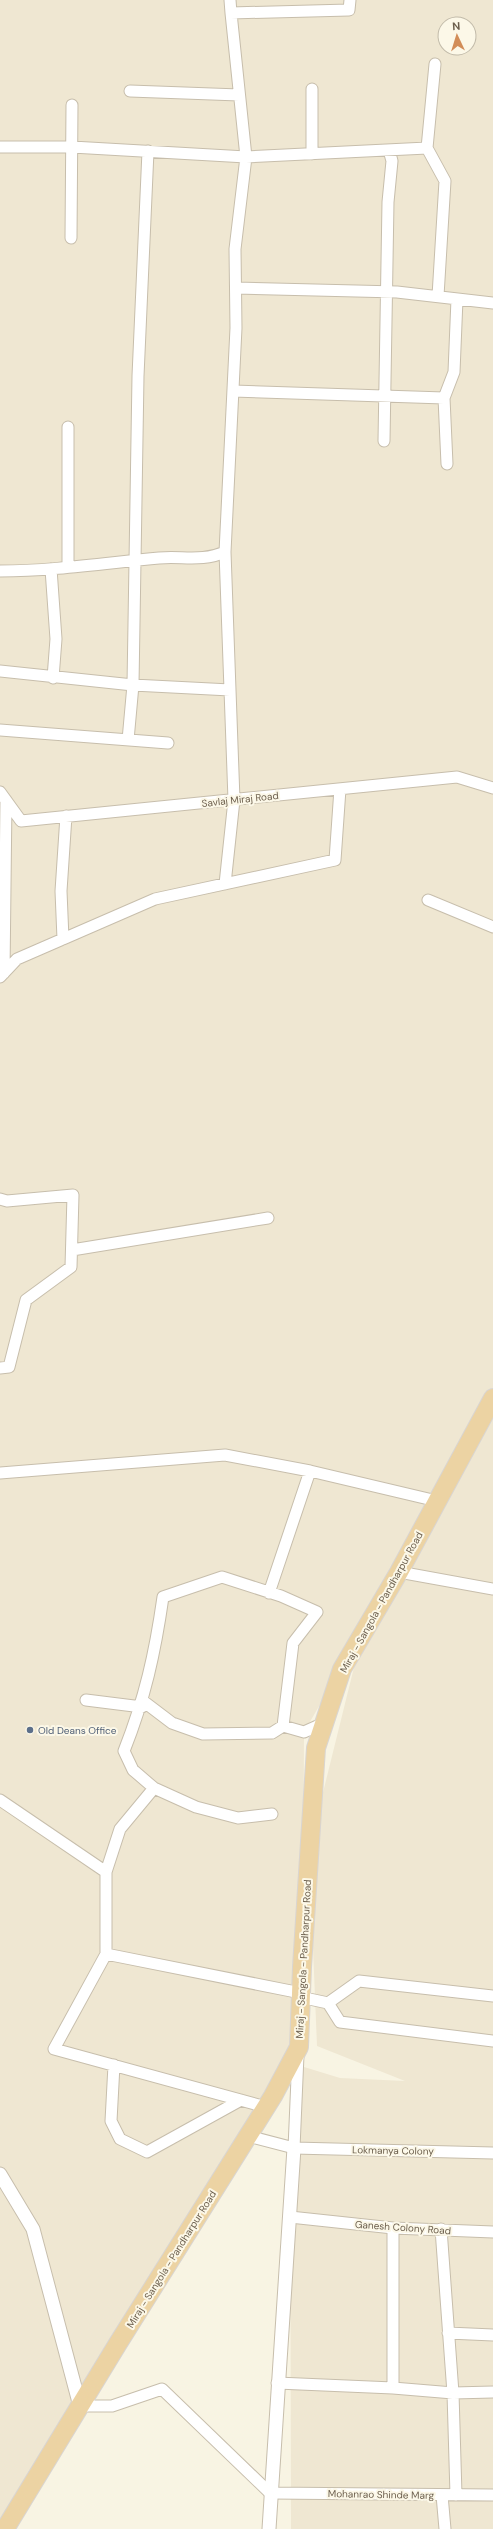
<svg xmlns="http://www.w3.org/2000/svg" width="493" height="2529" font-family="'DM Sans',sans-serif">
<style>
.residential{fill:#efe7d2;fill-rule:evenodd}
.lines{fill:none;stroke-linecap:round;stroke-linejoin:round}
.minor-casing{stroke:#c7beac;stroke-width:13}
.tertiary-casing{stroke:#c7beac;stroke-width:15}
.trunk-casing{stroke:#d9d5d1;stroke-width:20}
.minor{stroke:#fff;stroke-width:11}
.tertiary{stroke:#fff;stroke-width:13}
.trunk{stroke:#ecd3a3;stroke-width:18}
.service-dot{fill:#5c6f8a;stroke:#fcf8e8;stroke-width:1.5}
.labels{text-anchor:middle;stroke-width:4;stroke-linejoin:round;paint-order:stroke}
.street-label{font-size:10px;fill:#6c5f4d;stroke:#fcf8e8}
.service-label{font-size:10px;fill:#4e5e75;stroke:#fcf8e8;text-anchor:start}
</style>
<rect width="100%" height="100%" fill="#f8f4e3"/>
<path class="residential" d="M 0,0 L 493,0 L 493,2529 L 291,2529 L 290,2064 L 0,2529 ZM 445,24 L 469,24 L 469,48 L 445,48 ZM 371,1617 L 362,1635 L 309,1849 L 317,2046 L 405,2081 L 340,2078 L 291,2063 L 303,1952 L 304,1732 Z"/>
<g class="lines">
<defs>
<path id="minor" d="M 230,0 L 231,13
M 435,64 L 427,148 L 445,181 L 438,296
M 130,91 L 239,95
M 0,147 L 72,147 L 246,157 L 231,13 L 349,10 L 350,0
M 312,154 L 312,89
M 71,238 L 72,105
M 236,288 L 397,292 L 493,303
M 233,391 L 444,398
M 68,427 L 68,567
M 384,441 L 388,202 L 392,161 L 389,150
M 447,464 L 444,398 L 454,372 L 457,299
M 51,569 L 56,639 L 53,678
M 0,571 C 53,571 106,563 159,558 C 183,556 202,562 225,552 L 236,328 L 235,249 L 246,157 L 427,148
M 0,671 L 133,685 L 230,690
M 0,730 L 168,743
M 128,740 L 133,685 L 138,376 L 148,151
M 0,792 L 21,821 L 457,777 L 493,788
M 225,884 L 234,800 L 225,552
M 428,900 L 493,927
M 63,939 L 61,891 L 66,816
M 4,973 L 6,800
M 0,977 L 17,959 L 155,899 L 335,860 L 340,789
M 0,1199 L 7,1201 L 73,1195 L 71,1267 L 26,1300 L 9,1367 L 0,1368
M 72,1250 L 268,1218
M 0,1473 L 225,1455 L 310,1471 L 437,1501
M 399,1572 L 493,1589
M 269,1593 L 310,1471
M 86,1700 L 142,1707
M 143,1701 L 172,1723 L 203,1734 L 272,1733 L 283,1726 L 304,1732 L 324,1723
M 0,1800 L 106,1872
M 272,1814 L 238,1818 L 196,1807 L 154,1788 L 133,1770 L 124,1751 C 145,1698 155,1653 163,1597 L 222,1577 L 281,1596 L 317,1612 L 293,1643 L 283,1726
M 106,1954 L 106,1872 L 120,1829 L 154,1788
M 300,1997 L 328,2003 L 340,2022 L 493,2041
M 328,2003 L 359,1981 L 493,1996
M 114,2065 L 111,2121 L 120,2139 L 147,2152 L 241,2100
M 266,2107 L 54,2049 L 106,1954 L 301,1993
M 248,2136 L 294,2148 L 493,2153
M 294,2148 L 298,2055
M 290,2217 L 393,2228 L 493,2232
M 393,2228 L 393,2388 L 453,2393 L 456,2495
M 441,2229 L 453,2393 L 493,2392
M 448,2333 L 493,2335
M 277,2383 L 393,2388
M 80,2406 L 112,2406 L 162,2389 L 270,2493 L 493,2495
M 442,2495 L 445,2529"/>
<path id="tertiary" d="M 0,2174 L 33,2229 L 80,2406
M 269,2529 L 294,2148"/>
<path id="trunk" d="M 5,2529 L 117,2345 L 273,2096 L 299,2047 L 302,1967 L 316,1748 L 342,1669 L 399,1572 L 493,1398"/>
</defs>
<use href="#minor" class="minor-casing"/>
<use href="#tertiary" class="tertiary-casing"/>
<use href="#trunk" class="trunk-casing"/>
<use href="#minor" class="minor"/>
<use href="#tertiary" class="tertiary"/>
<use href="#trunk" class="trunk"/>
</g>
<circle class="service-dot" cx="30" cy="1730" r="4"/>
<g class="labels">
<g class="street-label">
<text transform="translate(240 799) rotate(-6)" y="4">Savlaj Miraj Road</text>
<text transform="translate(381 1602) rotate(-61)" y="4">Miraj - Sangola - Pandharpur Road</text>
<text transform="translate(303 1959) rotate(-87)" y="4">Miraj - Sangola - Pandharpur Road</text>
<text transform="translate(393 2150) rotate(1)" y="4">Lokmanya Colony</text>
<text transform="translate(403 2227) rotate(4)" y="4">Ganesh Colony Road</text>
<text transform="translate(171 2259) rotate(-58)" y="4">Miraj - Sangola - Pandharpur Road</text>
<text transform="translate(381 2494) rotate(1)" y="4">Mohanrao Shinde Marg</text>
</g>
<g class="service-label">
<text x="38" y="1734">Old Deans Office</text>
</g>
</g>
<g transform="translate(457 36) rotate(356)"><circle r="19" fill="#fcf8e8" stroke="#c2bbaa"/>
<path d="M0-3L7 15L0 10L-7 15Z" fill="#d28d58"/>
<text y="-6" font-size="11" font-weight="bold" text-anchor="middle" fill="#6c5f4d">N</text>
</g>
</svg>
